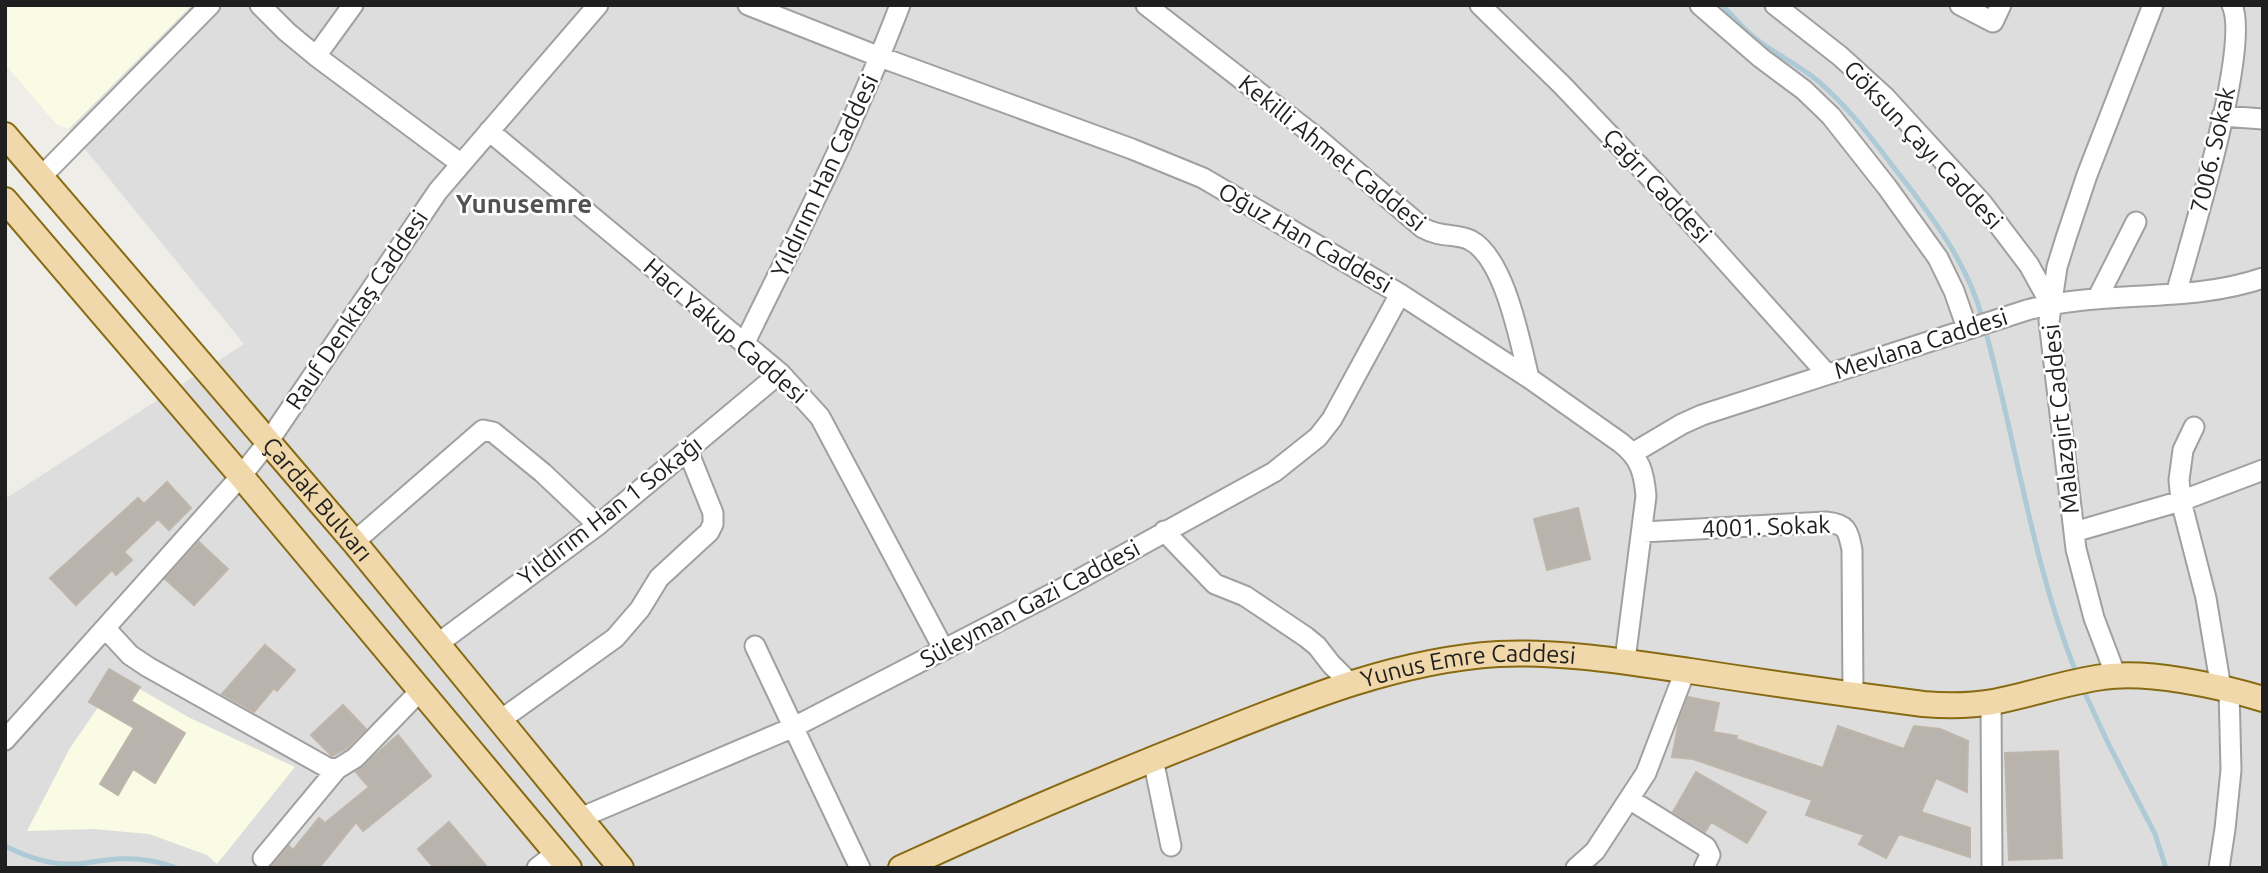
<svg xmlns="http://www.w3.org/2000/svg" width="2268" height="873" font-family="Ubuntu,sans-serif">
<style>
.residential{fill:#ddd}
.education{fill:#f9fbe4}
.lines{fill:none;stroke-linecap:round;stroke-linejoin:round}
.stream{stroke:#adcad7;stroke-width:5}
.building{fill:#b8b3ad;stroke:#bfb5ab;stroke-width:2}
.minor-casing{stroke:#a0a0a0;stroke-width:23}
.major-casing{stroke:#886a13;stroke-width:28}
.minor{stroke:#fff;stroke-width:19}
.major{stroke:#f0d8aa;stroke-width:24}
.labels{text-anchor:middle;stroke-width:5;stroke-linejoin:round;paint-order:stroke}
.street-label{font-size:24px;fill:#1f1f1f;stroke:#fff}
.neighbourhood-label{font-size:26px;font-weight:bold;fill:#525252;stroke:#fff}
</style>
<rect width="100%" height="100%" fill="#efede7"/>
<path class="residential" d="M 5,5 L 2263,5 L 2263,868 L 5,868 L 5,499 L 244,344 L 5,51 Z"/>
<path class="education" d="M 5,5 L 192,5 L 69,129 L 56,124 L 5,64 Z
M 119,677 L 190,718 L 295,767 L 217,864 L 207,855 L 149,834 L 93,829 L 27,831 L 70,748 Z"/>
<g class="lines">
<path class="stream" d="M 1722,5 C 1735,18 1745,32 1760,42 C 1779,56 1799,65 1818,81 C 1848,107 1871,137 1895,169 C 1932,216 1967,262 1983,320
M 1985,329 C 2017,445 2032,563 2077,675
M 2082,687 L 2108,743 L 2155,834 L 2166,868
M 5,846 C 25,856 46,864 68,864 C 81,865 94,861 107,860 C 131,857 155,860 177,868"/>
</g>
<path class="building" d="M 167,482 L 191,508 L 169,530 L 158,519 L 124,552 L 132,560 L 116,575 L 112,570 L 76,605 L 50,578 L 138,498 L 144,504 Z
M 1578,508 L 1590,559 L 1547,570 L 1534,519 Z
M 199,542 L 228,569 L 194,605 L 165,579 Z
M 265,645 L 295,670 L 277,691 L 274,688 L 254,712 L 222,694 Z
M 109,669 L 140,687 L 131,701 L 185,733 L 155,783 L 133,769 L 118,795 L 100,784 L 134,728 L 89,702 Z
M 1688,697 L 1719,703 L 1713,732 L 1737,736 L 1736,739 L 1823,768 L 1838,726 L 1904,749 L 1914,726 L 1940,729 L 1968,741 L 1967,792 L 1936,778 L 1921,812 L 1970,828 L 1970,857 L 1899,834 L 1886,858 L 1859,844 L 1864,835 L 1806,815 L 1812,800 L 1693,759 L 1672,757 L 1679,721 Z
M 343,705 L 366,729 L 347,748 L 332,756 L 311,735 Z
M 398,735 L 431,776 L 363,831 L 356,822 L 319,868 L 270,868 L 289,846 L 293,850 L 319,818 L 325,823 L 369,787 L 356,772 Z
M 2058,751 L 2062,858 L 2009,860 L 2005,753 Z
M 1696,772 L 1766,812 L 1747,843 L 1711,822 L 1705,832 L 1673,812 Z
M 449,822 L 488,868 L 434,868 L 418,849 Z"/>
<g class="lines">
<defs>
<path id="minor" d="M 260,5 L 287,32 L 316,56 L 460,163
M 748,5 L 880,57 L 1132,149 L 1203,178 L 1400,294 L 1529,378 L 1621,443 C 1640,458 1644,472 1646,496 L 1625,660
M 1146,5 L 1316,137 L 1423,228 C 1441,238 1455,233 1470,240 C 1505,258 1520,342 1529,378
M 1480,5 L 1562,85 L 1661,189 L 1827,374
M 1700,5 L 1761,58 L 1804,90 L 1831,116 L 1887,187 L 1938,258 L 1954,291 L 1967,328
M 1775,5 L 1840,56 L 1885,97 L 1982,203 L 2029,265 L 2050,303
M 1960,5 L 1993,22 L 2001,5
M 316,56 L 353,5
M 2222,116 L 2263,119
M 489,131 L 780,373 L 820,417 L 944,650
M 41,177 L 210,5
M 2176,294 C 2190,242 2251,47 2232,5
M 2098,297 L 2136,222
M 744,344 C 799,232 856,121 900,5
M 2194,427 L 2183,450 L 2179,480 L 2181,501 L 2206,598 L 2221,688
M 1633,453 L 1682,424 L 1702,415 L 2027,310 C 2104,289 2187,304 2263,278
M 1164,531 L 1215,584 L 1245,596 L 1306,637 L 1317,646 L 1331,664 L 1351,684
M 1643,532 L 1826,522 C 1847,524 1848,530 1852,550 L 1853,695
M 2074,532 L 2181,501 L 2263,470
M 354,542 L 483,430 L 493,432 L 543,473 L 598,525
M 106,629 L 130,655 L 148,667 L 328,768 L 337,769 L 355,758 L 421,690
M 436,645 L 598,525 L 780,373
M 755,646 L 860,868
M 2116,676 L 2094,618 L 2076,549 L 2049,321 L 2057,267 L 2066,238 L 2087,175 L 2153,5
M 1991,702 L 1992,868
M 499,721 L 615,638 L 640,609 L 659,578 L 709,532 L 713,524 L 713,513 L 688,451
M 5,740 L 241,476 L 268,442 L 438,191 L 598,5
M 1153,759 L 1171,846
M 1629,799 L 1706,847 L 1710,855 L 1704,868
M 580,818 L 794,727 L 1067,586 L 1274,472 L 1318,437 L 1332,419 L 1400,294
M 263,858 L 337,769
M 537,868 L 556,853
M 1576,868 L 1595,851 L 1646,773 L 1685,671
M 2219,868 L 2225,829 L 2231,770 L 2229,689"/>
<g id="major">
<path id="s1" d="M 5,135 L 354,542 L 621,868"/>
<path d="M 5,200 L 241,476 L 569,868"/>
<path id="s2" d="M 901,868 C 1003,821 1107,777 1211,736 C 1303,699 1399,660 1498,654 C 1563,651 1627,662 1690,671 C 1768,683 1846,694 1923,704 C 1947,706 1970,706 1993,702 C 2030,695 2066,682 2103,677 C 2147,670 2220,686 2263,699"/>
</g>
</defs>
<use href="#minor" class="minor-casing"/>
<use href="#major" class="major-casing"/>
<use href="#minor" class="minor"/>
<use href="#major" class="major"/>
</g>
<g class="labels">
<g class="street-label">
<text transform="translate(1923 145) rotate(47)" y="8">Göksun Çayı Caddesi</text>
<text transform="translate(2213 150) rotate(-77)" y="8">7006. Sokak</text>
<text transform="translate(1332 153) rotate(39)" y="8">Kekilli Ahmet Caddesi</text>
<text transform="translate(825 176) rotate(-65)" y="8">Yıldırım Han Caddesi</text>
<text transform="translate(1657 186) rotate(47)" y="8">Çağrı Caddesi</text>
<text transform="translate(1305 238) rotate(30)" y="8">Oğuz Han Caddesi</text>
<text transform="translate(357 310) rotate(-56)" y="8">Rauf Denktaş Caddesi</text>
<text transform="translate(725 331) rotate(41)" y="8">Hacı Yakup Caddesi</text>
<text transform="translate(1921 344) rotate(-18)" y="8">Mevlana Caddesi</text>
<text transform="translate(2061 419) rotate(-96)" y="8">Malazgirt Caddesi</text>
<text dy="8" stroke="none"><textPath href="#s1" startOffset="480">Çardak Bulvarı</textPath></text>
<text transform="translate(610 511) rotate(-38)" y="8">Yıldırım Han 1 Sokağı</text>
<text transform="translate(1766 527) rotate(-2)" y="8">4001. Sokak</text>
<text transform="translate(1030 604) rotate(-28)" y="8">Süleyman Gazi Caddesi</text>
<text dy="8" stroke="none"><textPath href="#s2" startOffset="606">Yunus Emre Caddesi</textPath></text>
</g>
<g class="neighbourhood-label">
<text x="524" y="213">Yunusemre</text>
</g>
</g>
<rect width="2268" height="873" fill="none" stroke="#1f1f1f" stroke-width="14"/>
</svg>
